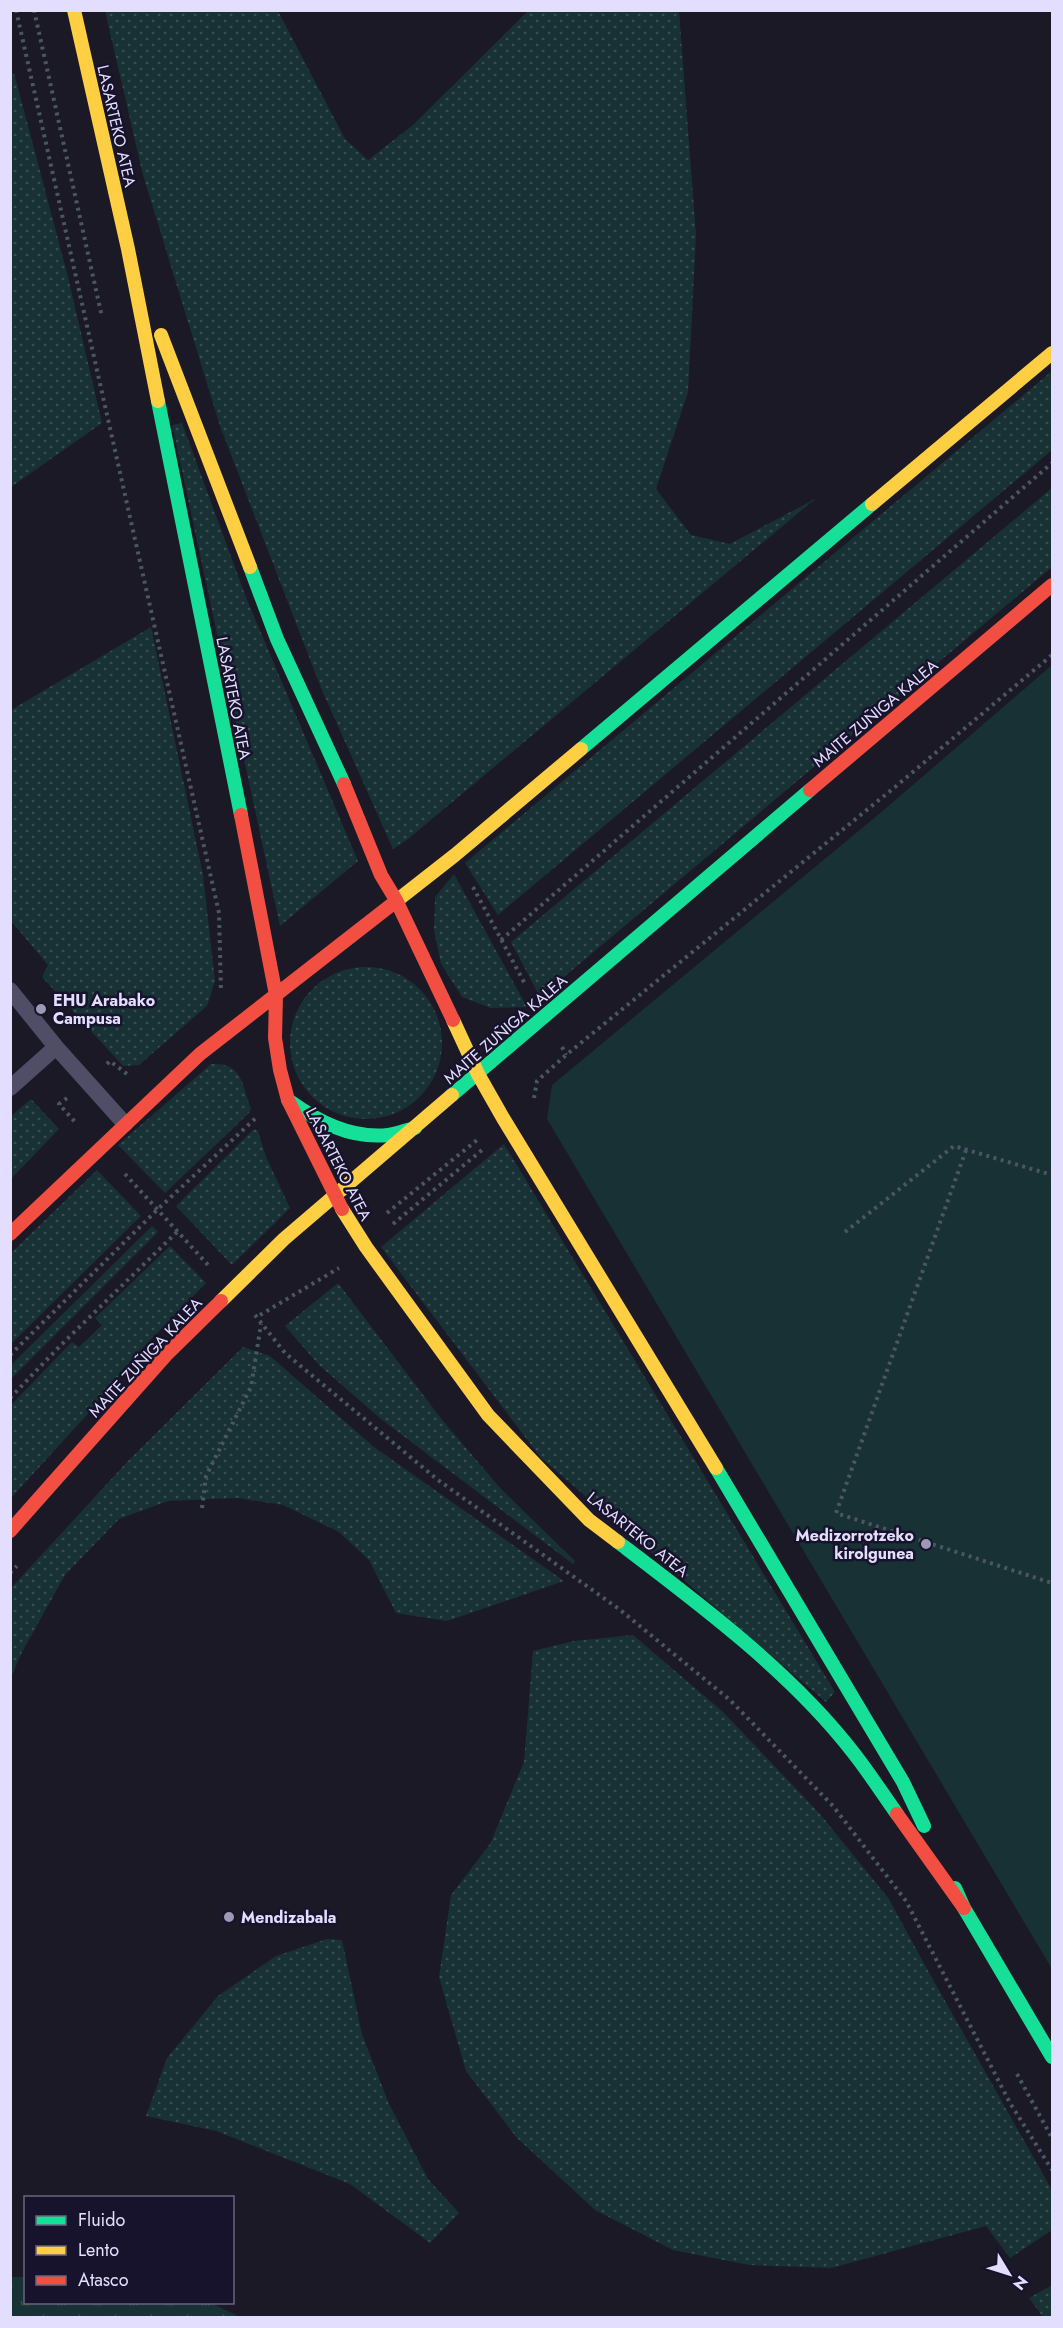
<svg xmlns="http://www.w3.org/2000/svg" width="1063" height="2328" font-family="Jost,sans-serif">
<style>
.grass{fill:url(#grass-dots)}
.park{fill:url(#park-tufts)}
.pitch{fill:#173134}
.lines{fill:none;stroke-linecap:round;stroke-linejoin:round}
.path{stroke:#4b5665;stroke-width:4;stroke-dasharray:3 4.5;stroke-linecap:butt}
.lane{stroke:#504e66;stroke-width:16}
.fast{stroke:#16e098;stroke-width:14}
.slow{stroke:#ffcf43;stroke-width:14}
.jam{stroke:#f24e42;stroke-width:14}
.poi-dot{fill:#9d99b2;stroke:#18132c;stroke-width:2}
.labels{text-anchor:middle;stroke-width:5;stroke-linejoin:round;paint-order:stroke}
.street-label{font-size:16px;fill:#e3defe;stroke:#18132c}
.poi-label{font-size:16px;font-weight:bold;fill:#e3defe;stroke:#18132c;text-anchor:start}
</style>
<defs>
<pattern id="grass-dots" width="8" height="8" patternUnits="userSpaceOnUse" patternTransform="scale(1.5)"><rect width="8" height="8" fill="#173134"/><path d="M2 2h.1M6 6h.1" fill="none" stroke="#394e52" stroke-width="1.8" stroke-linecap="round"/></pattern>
<pattern id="park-tufts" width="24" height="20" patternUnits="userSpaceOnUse" patternTransform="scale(1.5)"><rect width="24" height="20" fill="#173134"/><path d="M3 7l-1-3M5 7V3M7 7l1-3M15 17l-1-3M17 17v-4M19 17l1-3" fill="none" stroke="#394e52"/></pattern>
</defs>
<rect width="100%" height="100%" fill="#1c1926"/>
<path class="grass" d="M 105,11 L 278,11 L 345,139 L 368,160 L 413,125 L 528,11 L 679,11 L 696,235 L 688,392 L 656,489 L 691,535 L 730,544 L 815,499 L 408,839 L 393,849 L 321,688 L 220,426 L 143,175 Z
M 14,73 L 67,273 L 102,423 L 11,487 L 10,75 Z
M 1052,371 L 1052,450 L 498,915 L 465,863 Z
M 182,423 L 247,600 L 358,861 L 280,926 L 172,425 Z
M 1052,488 L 1052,567 L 540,997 L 511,942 Z
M 151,627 L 203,875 L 215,981 L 207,1006 L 139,1065 L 123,1066 L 42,977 L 48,965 L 11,921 L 11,710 Z
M 454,874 L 527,1007 L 491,1008 L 462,997 L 441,964 L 434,930 L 435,897 Z
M290 1043a76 76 0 1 1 152 0a76 76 0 1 1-152 0Z
M 211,1064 C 243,1062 242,1085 251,1109 L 248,1114 L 165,1193 L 118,1145 Z
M 31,1099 L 59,1129 L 11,1179 L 11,1116 Z
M 254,1129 L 258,1131 L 266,1157 L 290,1208 L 232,1265 L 176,1206 Z
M 504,1144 L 835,1692 L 826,1702 L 541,1458 L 381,1247 Z
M 97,1170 L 141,1216 L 11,1344 L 11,1253 Z
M 152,1226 L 158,1232 L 11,1379 L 11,1365 Z
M 170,1246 L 206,1283 L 134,1357 L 94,1407 L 11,1498 L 11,1405 L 72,1342 L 79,1347 L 102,1325 L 95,1318 Z
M 338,1283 L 443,1421 L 501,1489 L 575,1561 L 573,1564 L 381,1419 L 319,1365 L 285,1326 Z
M 243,1347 L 270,1356 L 374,1447 L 564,1581 L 447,1621 L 396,1613 L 369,1560 L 339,1532 L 283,1505 L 237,1498 L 168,1501 L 119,1519 L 65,1575 L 21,1654 L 11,1678 L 11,1588 L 128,1461 Z
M 633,1635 L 723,1712 L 820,1814 L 889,1899 L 927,1969 L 1052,2190 L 1052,2230 L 1010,2258 L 986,2226 L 831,2268 L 749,2265 L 673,2250 L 595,2210 L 516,2137 L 466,2071 L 439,1977 L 451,1895 L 490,1844 L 524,1762 L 533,1651 L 574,1641 Z
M 327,1939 L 342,1940 L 362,2034 L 389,2104 L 428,2179 L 459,2213 L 430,2243 L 350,2184 L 216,2131 L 146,2116 L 167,2058 L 218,1996 L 276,1956 Z
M 1052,2285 L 1052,2317 L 1043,2317 L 1029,2298 Z"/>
<path class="park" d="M 10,2277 L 25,2277 L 26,2302 L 211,2303 L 240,2317 L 11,2317 Z"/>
<path class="pitch" d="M 1052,665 L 1052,1969 L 547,1119 L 552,1085 L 885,809 Z"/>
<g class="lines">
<path class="path" d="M 16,10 L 219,913 L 221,992
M 34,10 L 102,317
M 473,887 L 525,984
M 501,940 L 1052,463
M 562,1047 L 566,1055
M 107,1064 L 110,1061 L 127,1074
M 67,1098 L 59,1104 L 76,1123
M 534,1098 L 537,1081 L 566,1055 L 895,787 L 1052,655
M 966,1150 L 836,1513 L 1052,1583
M 125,1174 L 209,1266
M 387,1213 L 477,1140
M 393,1224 L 482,1150
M 845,1232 L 954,1146 L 1052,1175
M 255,1315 L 285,1353 L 438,1480 L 619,1609 L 730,1700 L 833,1806 L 906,1901 L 1010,2103 L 1052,2170
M 260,1315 L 339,1268
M 10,1355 L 158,1209 L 258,1116
M 10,1398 L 60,1346 L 178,1231
M 202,1508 L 206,1476 L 251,1387 L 261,1324
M 10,1573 L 17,1566
M 1017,2074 L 1052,2138"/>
<path class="lane" d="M 10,990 L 56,1047 L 125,1124
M 10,1088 L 56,1047"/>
<path class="fast" d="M 158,401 L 241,815
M 250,567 L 277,639 L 344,784
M 581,749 L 872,504
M 452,1095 L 810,790
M 288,1100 C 317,1121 350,1139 388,1135 C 397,1134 406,1130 415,1128
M 716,1468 L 903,1782 L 924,1826
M 618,1542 C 697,1602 791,1672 852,1751 C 868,1771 882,1793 897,1814
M 955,1888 L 964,1908 L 1052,2057"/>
<path class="slow" d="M 74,10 L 128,249 L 158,401
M 161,335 L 250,567
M 872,504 L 1052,353
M 395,902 L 455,855 L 581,749
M 453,1020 L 478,1074 L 503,1118 L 716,1468
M 342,1209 L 366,1247 L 488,1415 L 589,1520 L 618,1542
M 221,1301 L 284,1239 L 452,1095"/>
<path class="jam" d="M 344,784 L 381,875 L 396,900 L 453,1020
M 810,790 L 1052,585
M 241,815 L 276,995 L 275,1038 L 280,1070 L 288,1100 L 342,1209
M 10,1234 L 200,1054 L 395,902
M 10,1531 L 166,1355 L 221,1301
M 897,1814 L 964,1908"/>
</g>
<g class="poi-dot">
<circle cx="41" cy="1009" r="6"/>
<circle cx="926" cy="1544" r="6"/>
<circle cx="229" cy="1917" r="6"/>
</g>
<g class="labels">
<g class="street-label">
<text transform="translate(117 126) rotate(77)" y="6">LASARTEKO ATEA</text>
<text transform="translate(234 698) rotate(79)" y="6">LASARTEKO ATEA</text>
<text transform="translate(875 713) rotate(-40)" y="6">MAITE ZUÑIGA KALEA</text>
<text transform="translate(505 1029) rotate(-41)" y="6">MAITE ZUÑIGA KALEA</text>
<text transform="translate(339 1164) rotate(63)" y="6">LASARTEKO ATEA</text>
<text transform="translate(145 1357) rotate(-47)" y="6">MAITE ZUÑIGA KALEA</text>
<text transform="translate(638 1534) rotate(39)" y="6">LASARTEKO ATEA</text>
</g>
<g class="poi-label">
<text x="53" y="1006">EHU Arabako<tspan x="53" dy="18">Campusa</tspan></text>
<text x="914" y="1541" text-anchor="end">Medizorrotzeko<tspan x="914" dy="18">kirolgunea</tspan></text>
<text x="241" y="1923">Mendizabala</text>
</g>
</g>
<rect width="1063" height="2328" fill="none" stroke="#e3defe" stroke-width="24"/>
<rect x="24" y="2196" width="210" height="108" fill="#18132c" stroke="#696480" stroke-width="1.5"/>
<rect x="36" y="2216" width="30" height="9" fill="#16e098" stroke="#696480" stroke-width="1.5"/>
<text x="78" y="2226" font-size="18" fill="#e3defe">Fluido</text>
<rect x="36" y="2246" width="30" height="9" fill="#ffcf43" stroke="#696480" stroke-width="1.5"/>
<text x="78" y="2256" font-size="18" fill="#e3defe">Lento</text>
<rect x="36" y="2276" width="30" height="9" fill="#f24e42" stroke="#696480" stroke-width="1.5"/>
<text x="78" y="2286" font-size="18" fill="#e3defe">Atasco</text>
<g transform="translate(1009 2274) rotate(128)" stroke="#18132c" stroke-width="4.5" paint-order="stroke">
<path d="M0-4.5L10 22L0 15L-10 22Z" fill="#e3defe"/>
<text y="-9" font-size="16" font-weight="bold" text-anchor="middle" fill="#e3defe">N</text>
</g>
</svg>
